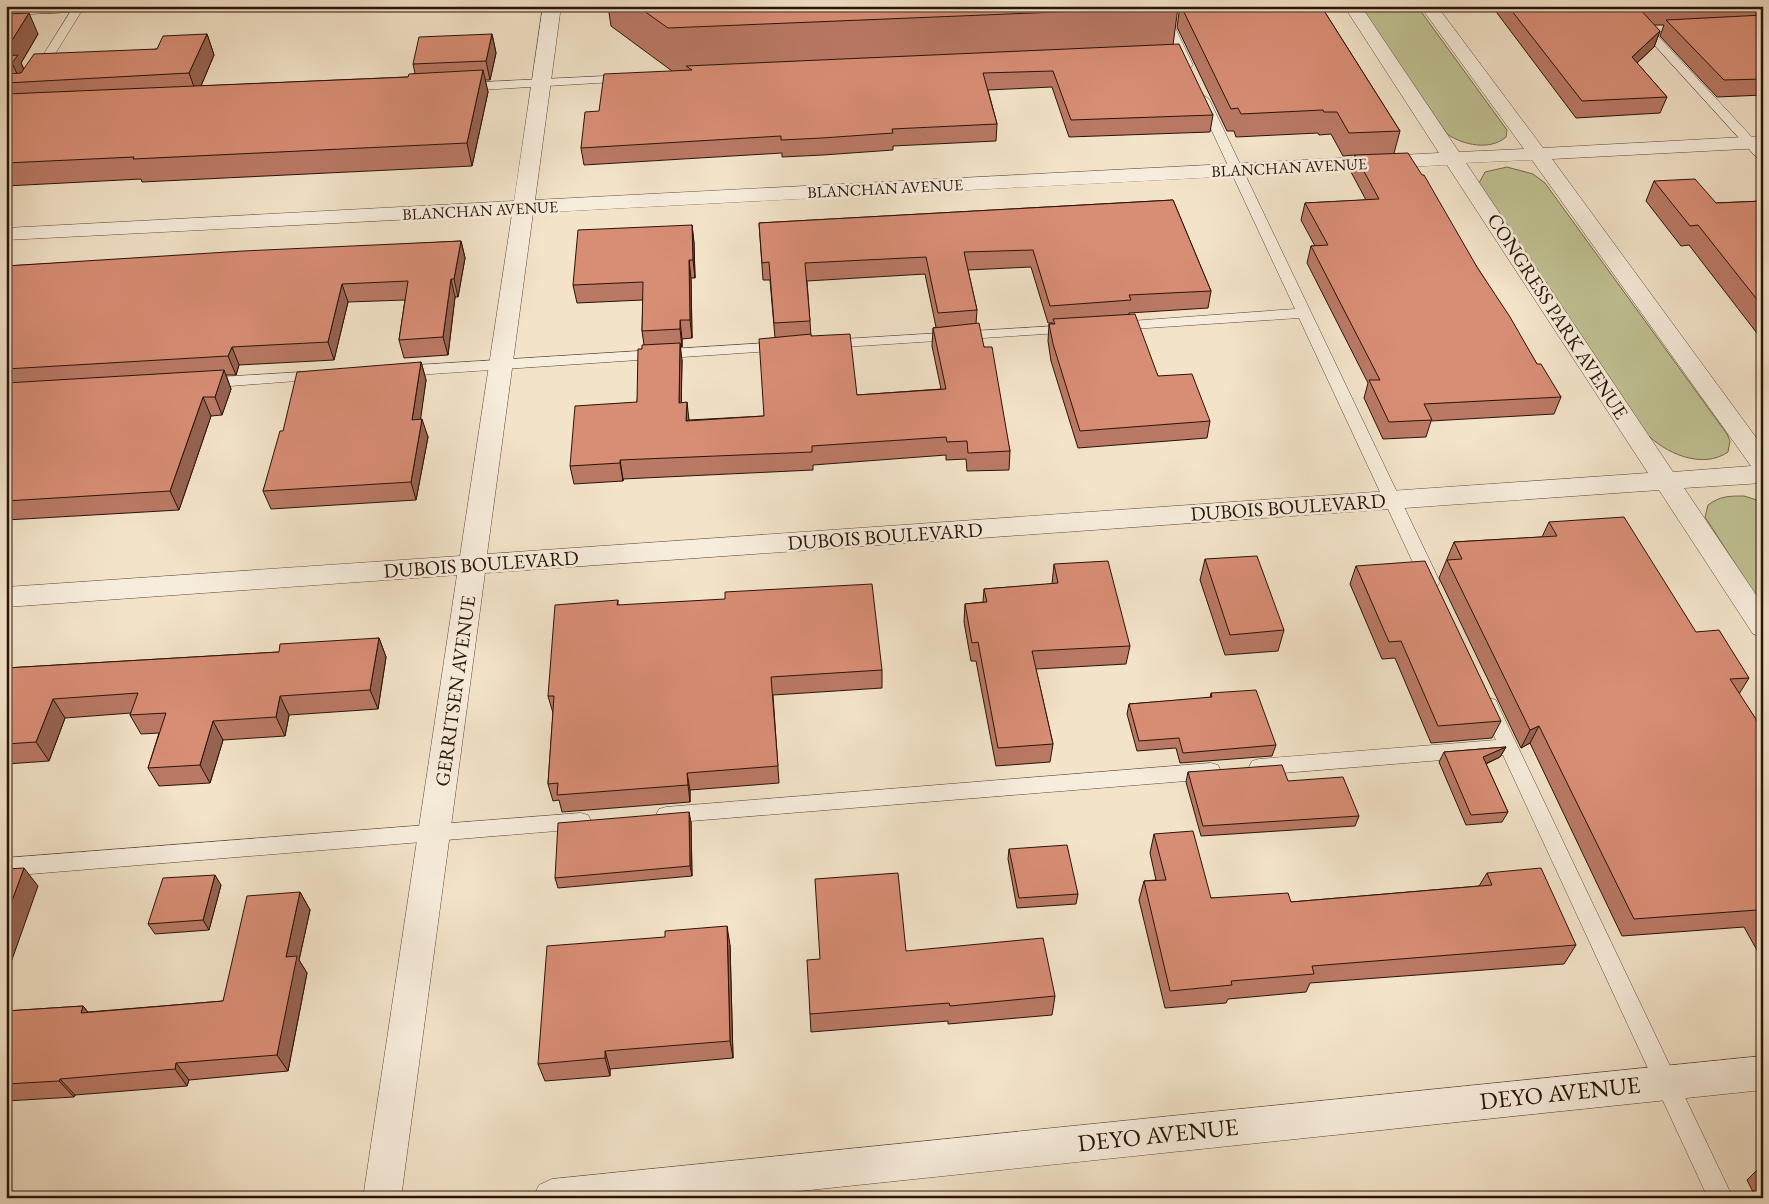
<svg xmlns="http://www.w3.org/2000/svg" width="1769" height="1204" font-family="'EB Garamond',serif">
<style>
.green{fill:#c0c293;stroke:#756a4c}
.lines{fill:none;stroke-linecap:round;stroke-linejoin:round}
.lane-casing{stroke:#5c4737;stroke-width:1}
.street-casing{stroke:#5c4737;stroke-width:1}
.secondary-casing{stroke:#2a1306;stroke-width:1}
.lane{fill:#f7eddc;fill-rule:evenodd}
.street{fill:#f7eddc;fill-rule:evenodd}
.secondary{fill:#f7eddc;fill-rule:evenodd}
.wall{fill:#ba7965;stroke:#2a1306;fill-rule:evenodd}
.shaded-wall{fill:#976352;stroke:#2a1306}
.building{fill:#d88d75;stroke:#2a1306}
.labels{text-anchor:middle;stroke-width:5;stroke-linejoin:round;paint-order:stroke}
.far-street-label{font-size:16px;fill:#2a1306;stroke:#f7eddc}
.street-label{font-size:20px;fill:#2a1306;stroke:#f7eddc}
.near-street-label{font-size:24px;fill:#2a1306;stroke:#f7eddc}
</style>
<rect width="100%" height="100%" fill="#f3e3c9"/>
<filter id="stains"><feTurbulence type="fractalNoise" baseFrequency=".004" numOctaves="4"/><feColorMatrix values="0 0 0 0 .2 0 0 0 0 .09 0 0 0 0 .02 0 0 0 .5 -.17"/></filter>
<radialGradient id="worn" r=".72"><stop offset=".6" stop-color="#630" stop-opacity="0"/><stop offset="1" stop-color="#630" stop-opacity=".3"/></radialGradient>
<path class="green" d="M 1360,6 L 1417,6 L 1507,130 L 1506,137 C 1490,151 1463,145 1447,134 Z
M 1507,167 L 1533,174 L 1545,183 L 1727,434 L 1730,441 L 1728,452 C 1702,470 1664,453 1645,432 L 1479,183 L 1485,172 Z
M 1744,496 L 1763,502 L 1763,607 L 1705,517 L 1708,505 C 1720,496 1729,496 1744,496 Z"/>
<g class="lines">
<defs>
<path id="lane" d="M 74,6 L 84,7 L 31,93 L 6,95 L 6,87 L 23,87 Z
M 1154,6 L 1165,6 L 1193,65 L 1191,67 L 1183,67 L 1181,65 Z
M 1619,6 L 1630,6 L 1763,149 L 1763,161 L 1759,160 Z
M 627,75 L 631,77 L 631,81 L 463,91 L 457,87 L 463,83 Z
M 1203,95 L 1209,99 L 1440,582 L 1437,586 L 1431,588 L 1425,586 L 1422,582 L 1299,318 L 1117,330 L 1110,326 L 1117,322 L 1295,309 L 1197,99 Z
M 1071,325 L 1078,329 L 1076,332 L 828,348 L 821,344 L 828,340 Z
M 782,342 L 789,347 L 787,350 L 401,376 L 394,371 L 401,366 Z
M 318,371 L 323,373 L 326,376 L 323,379 L 204,388 L 196,383 L 204,378 Z
M 1489,698 L 1496,700 L 1498,705 L 1733,1198 L 1708,1198 L 1503,755 L 1259,775 L 1252,773 L 1249,767 L 1252,761 L 1259,759 L 1496,740 L 1480,705 L 1482,700 Z
M 1211,763 L 1218,765 L 1221,771 L 1218,777 L 1211,779 L 666,823 L 659,821 L 656,815 L 659,809 L 666,807 Z
M 581,813 L 588,815 L 591,821 L 588,827 L 581,829 L 6,876 L 6,858 Z"/>
<path id="street" d="M 543,6 L 561,6 L 535,200 L 1439,153 L 1344,6 L 1361,6 L 1459,152 L 1524,149 L 1420,6 L 1437,6 L 1543,148 L 1763,136 L 1763,148 L 1552,159 L 1763,447 L 1763,483 L 1684,488 L 1763,605 L 1763,637 L 1753,634 L 1659,490 L 485,573 L 401,1198 L 363,1198 L 457,575 L 6,607 L 6,587 L 460,556 L 512,214 L 6,240 L 6,228 L 514,201 ZM 1532,160 L 1751,466 L 1673,472 L 1466,163 ZM 1447,165 L 1648,473 L 487,554 L 533,213 Z
M 1763,1056 L 1763,1090 L 734,1198 L 533,1198 L 539,1185 L 552,1179 Z"/>
<path id="secondary" d="M 6,6 L 105,6 L 103,10 L 97,11 L 6,15 Z"/>
</defs>
<use href="#lane" class="lane-casing"/>
<use href="#street" class="street-casing"/>
<use href="#secondary" class="secondary-casing"/>
<use href="#lane" class="lane"/>
<use href="#street" class="street"/>
<use href="#secondary" class="secondary"/>
</g>
<path class="wall" d="M 608,6 L 1178,6 L 1178,7 L 1173,45 L 1213,115 L 1210,132 L 1069,137 L 1052,87 L 988,90 L 997,124 L 996,141 L 893,146 L 893,150 L 823,155 L 782,157 L 782,153 L 584,165 L 581,148 L 599,111 L 672,71 L 611,26 Z
M 1180,6 L 1321,6 L 1400,131 L 1394,153 L 1477,267 L 1537,364 L 1561,397 L 1554,414 L 1431,421 L 1426,437 L 1383,439 L 1364,398 L 1368,383 L 1307,263 L 1311,246 L 1315,246 L 1301,220 L 1305,203 L 1366,200 L 1351,172 L 1355,155 L 1343,156 L 1331,134 L 1319,135 L 1318,133 L 1236,137 L 1234,131 L 1227,131 L 1177,27 Z
M 1483,6 L 1763,6 L 1763,95 L 1717,97 L 1660,36 L 1664,25 L 1654,25 L 1660,31 L 1654,47 L 1637,63 L 1667,97 L 1660,113 L 1576,118 L 1494,9 L 1485,9 Z
M 6,14 L 38,34 L 21,63 L 24,69 L 157,49 L 207,34 L 214,55 L 201,86 L 408,77 L 415,73 L 413,64 L 492,34 L 496,53 L 490,80 L 485,80 L 488,92 L 472,166 L 142,182 L 141,179 L 6,186 Z
M 1654,181 L 1716,203 L 1763,201 L 1763,341 L 1689,245 L 1681,246 L 1646,201 Z
M 1173,200 L 1211,291 L 1208,308 L 1129,313 L 1129,314 L 1158,376 L 1210,421 L 1207,438 L 1078,448 L 1051,361 L 1048,341 L 1049,324 L 1053,324 L 1053,323 L 1048,323 L 1031,267 L 968,270 L 977,310 L 976,324 L 984,347 L 1010,451 L 1009,470 L 967,471 L 966,459 L 946,460 L 946,455 L 813,465 L 813,470 L 623,479 L 623,481 L 574,484 L 570,466 L 637,402 L 642,349 L 644,345 L 642,331 L 643,300 L 577,303 L 573,285 L 692,225 L 694,243 L 695,278 L 691,278 L 692,338 L 682,339 L 682,347 L 680,347 L 682,361 L 681,403 L 689,420 L 764,416 L 775,338 L 770,280 L 763,280 L 759,223 ZM 925,274 L 936,327 L 933,328 L 932,346 L 941,389 L 857,395 L 811,336 L 807,281 Z
M 461,241 L 465,258 L 458,297 L 455,297 L 448,355 L 404,358 L 399,340 L 405,300 L 348,302 L 334,360 L 239,365 L 236,375 L 226,375 L 231,389 L 222,415 L 211,416 L 179,510 L 6,520 L 6,266 Z
M 421,362 L 426,380 L 420,419 L 428,437 L 416,500 L 271,509 L 263,491 L 283,431 Z
M 1549,522 L 1696,632 L 1749,678 L 1739,694 L 1763,730 L 1763,961 L 1744,927 L 1622,936 L 1530,743 L 1521,748 L 1439,578 L 1454,542 L 1542,537 Z
M 1205,559 L 1284,630 L 1278,651 L 1225,655 L 1200,580 Z
M 1054,564 L 1130,646 L 1126,664 L 1036,669 L 1053,744 L 1050,762 L 996,766 L 976,661 L 971,661 L 964,622 L 965,604 L 983,602 L 984,589 L 1052,584 Z
M 1356,566 L 1501,721 L 1492,738 L 1431,743 L 1395,658 L 1382,659 L 1350,584 Z
M 618,600 L 618,605 L 882,670 L 882,688 L 773,695 L 779,783 L 690,790 L 690,802 L 562,812 L 559,800 L 553,801 L 548,784 L 553,713 L 548,696 Z
M 379,638 L 386,657 L 378,709 L 289,715 L 285,736 L 223,740 L 210,783 L 159,786 L 148,768 L 159,733 L 141,734 L 130,715 L 131,713 L 65,718 L 49,761 L 6,764 L 6,668 L 279,652 Z
M 1211,693 L 1276,745 L 1272,756 L 1180,763 L 1176,748 L 1137,751 L 1127,714 L 1129,704 L 1210,698 Z
M 1506,747 L 1500,757 L 1486,764 L 1508,812 L 1502,822 L 1466,825 L 1439,762 L 1444,752 Z
M 1188,772 L 1288,781 L 1359,816 L 1355,826 L 1201,836 L 1186,782 Z
M 691,822 L 692,876 L 558,888 L 555,878 Z
M 1154,834 L 1211,898 L 1291,902 L 1479,886 L 1487,873 L 1576,945 L 1564,964 L 1310,983 L 1306,992 L 1228,999 L 1226,1003 L 1165,1008 L 1139,900 L 1144,881 L 1156,880 L 1150,853 Z
M 1009,849 L 1078,894 L 1076,904 L 1017,908 L 1008,859 Z
M 221,885 L 209,930 L 155,934 L 148,924 Z
M 300,892 L 310,910 L 299,960 L 307,973 L 288,1071 L 189,1080 L 187,1086 L 75,1095 L 74,1097 L 6,1101 L 6,1011 L 83,1006 L 88,1012 L 223,1001 Z
M 730,945 L 733,1058 L 610,1069 L 610,1076 L 545,1081 L 538,1064 Z
M 906,951 L 1055,996 L 1052,1015 L 948,1024 L 948,1021 L 811,1032 L 810,1014 L 820,959 Z
M 1756,1171 L 1763,1171 L 1763,1198 L 1756,1198 L 1747,1180 Z"/>
<path class="shaded-wall" d="M 29,13 L 38,34 L 21,63 L 27,77 L 21,82 L 12,63 L 6,64 L 6,50 Z
M 1660,31 L 1654,47 L 1626,73 L 1632,57 Z
M 207,34 L 214,55 L 197,95 L 189,73 Z
M 492,34 L 496,53 L 490,80 L 486,61 Z
M 483,70 L 488,92 L 472,166 L 467,143 Z
M 692,225 L 694,243 L 695,278 L 693,260 Z
M 461,241 L 465,258 L 458,297 L 454,279 Z
M 689,260 L 691,278 L 692,338 L 690,320 Z
M 451,279 L 455,297 L 448,355 L 443,337 Z
M 342,284 L 348,302 L 334,360 L 328,342 Z
M 680,320 L 682,339 L 682,347 L 680,329 Z
M 680,343 L 682,361 L 681,421 L 679,403 Z
M 232,347 L 239,365 L 236,375 L 228,356 Z
M 421,362 L 426,380 L 418,438 L 412,420 Z
M 224,370 L 231,389 L 222,415 L 215,397 Z
M 203,397 L 211,416 L 179,510 L 170,491 Z
M 687,402 L 689,420 L 686,421 Z
M 422,419 L 428,437 L 416,500 L 411,482 Z
M 620,460 L 623,479 L 623,481 L 620,463 Z
M 379,638 L 386,657 L 378,709 L 370,690 Z
M 280,696 L 289,715 L 285,736 L 276,717 Z
M 53,699 L 65,718 L 49,761 L 36,742 Z
M 213,721 L 223,740 L 210,783 L 200,765 Z
M 1539,726 L 1530,743 L 1521,748 L 1530,730 Z
M 1506,747 L 1500,757 L 1478,767 L 1483,757 Z
M 687,773 L 690,790 L 690,802 L 688,785 Z
M 689,812 L 691,822 L 692,876 L 690,866 Z
M 24,868 L 38,886 L 8,971 L 11,975 L 6,989 L 6,917 Z
M 215,875 L 221,885 L 209,930 L 203,920 Z
M 300,892 L 310,910 L 299,960 L 307,973 L 288,1071 L 277,1055 L 286,957 Z
M 727,926 L 730,945 L 733,1058 L 730,1041 Z
M 83,1006 L 96,1023 L 81,1013 Z
M 605,1051 L 610,1069 L 610,1076 L 605,1058 Z
M 176,1063 L 189,1080 L 187,1086 L 175,1069 Z
M 60,1079 L 75,1095 L 74,1097 L 59,1081 Z"/>
<path class="building" d="M 637,6 L 1178,6 L 1178,7 L 668,28 Z
M 1181,6 L 1321,6 L 1400,131 L 1349,133 L 1337,112 L 1324,112 L 1323,110 L 1241,114 L 1238,108 L 1231,109 Z
M 1508,6 L 1637,6 L 1660,31 L 1632,57 L 1667,97 L 1582,101 Z
M 1654,6 L 1758,6 L 1657,9 Z
M 29,13 L 6,50 L 6,14 Z
M 1763,15 L 1763,79 L 1724,80 L 1666,20 Z
M 207,34 L 189,73 L 6,83 L 6,74 L 21,73 L 34,54 L 157,49 L 163,36 Z
M 492,34 L 486,61 L 413,64 L 419,37 Z
M 1179,44 L 1213,115 L 1071,120 L 1053,71 L 983,73 L 997,124 L 892,129 L 893,133 L 822,138 L 781,140 L 781,136 L 581,148 L 585,112 L 599,111 L 604,74 L 692,70 L 686,66 Z
M 18,55 L 12,63 L 6,64 L 6,56 Z
M 483,70 L 467,143 L 133,159 L 134,157 L 6,163 L 6,94 L 408,77 L 409,74 Z
M 1408,153 L 1422,175 L 1424,175 L 1477,267 L 1510,317 L 1537,364 L 1541,364 L 1561,397 L 1424,404 L 1432,420 L 1389,422 L 1369,380 L 1380,380 L 1311,246 L 1328,245 L 1305,203 L 1379,199 L 1355,155 Z
M 1695,179 L 1716,203 L 1763,201 L 1763,307 L 1698,225 L 1690,226 L 1654,181 Z
M 1173,200 L 1211,291 L 1129,295 L 1131,300 L 1050,306 L 1033,250 L 964,252 L 977,310 L 938,313 L 926,257 L 805,263 L 810,321 L 774,323 L 769,262 L 762,263 L 759,223 Z
M 692,225 L 693,260 L 689,260 L 690,320 L 680,320 L 680,329 L 642,331 L 643,282 L 573,285 L 578,230 Z
M 461,241 L 454,279 L 451,279 L 443,337 L 399,340 L 408,281 L 342,284 L 328,342 L 232,347 L 228,356 L 6,369 L 6,266 L 243,251 Z
M 1135,314 L 1158,376 L 1192,374 L 1210,421 L 1080,431 L 1053,344 L 1049,324 L 1055,324 L 1053,319 Z
M 979,323 L 984,347 L 992,347 L 1010,451 L 968,453 L 967,441 L 947,442 L 946,437 L 812,446 L 812,452 L 620,460 L 620,463 L 570,466 L 575,406 L 637,402 L 638,349 L 642,349 L 642,345 L 680,343 L 679,403 L 687,402 L 686,421 L 764,416 L 759,339 L 811,334 L 811,336 L 850,334 L 857,395 L 946,389 L 933,328 Z
M 421,362 L 412,420 L 422,419 L 411,482 L 263,491 L 280,431 L 283,431 L 297,372 Z
M 224,370 L 215,397 L 203,397 L 170,491 L 6,501 L 6,383 Z
M 1624,517 L 1696,632 L 1719,630 L 1749,678 L 1730,679 L 1763,730 L 1763,920 L 1757,910 L 1634,919 L 1539,726 L 1530,730 L 1447,560 L 1462,559 L 1454,542 L 1557,536 L 1549,522 Z
M 1257,556 L 1284,630 L 1230,635 L 1205,559 Z
M 1108,561 L 1130,646 L 1032,651 L 1053,744 L 998,748 L 978,642 L 972,643 L 965,604 L 987,602 L 984,589 L 1058,583 L 1054,564 Z
M 1425,561 L 1501,721 L 1438,726 L 1401,641 L 1389,642 L 1356,566 Z
M 872,584 L 882,670 L 771,677 L 778,766 L 687,773 L 688,785 L 557,795 L 558,783 L 548,784 L 554,696 L 548,696 L 555,605 L 618,600 L 617,605 L 725,599 L 725,592 Z
M 379,638 L 370,690 L 280,696 L 276,717 L 213,721 L 200,765 L 148,768 L 166,713 L 130,715 L 138,693 L 53,699 L 36,742 L 6,744 L 6,668 L 279,652 L 280,644 Z
M 1256,690 L 1276,745 L 1183,753 L 1179,738 L 1139,741 L 1129,704 L 1212,697 L 1211,693 Z
M 1506,747 L 1483,757 L 1508,812 L 1471,815 L 1444,752 Z
M 1282,765 L 1288,781 L 1343,777 L 1359,816 L 1203,826 L 1188,772 Z
M 689,812 L 690,866 L 555,878 L 558,823 Z
M 1193,831 L 1211,898 L 1288,893 L 1291,902 L 1492,885 L 1487,873 L 1541,868 L 1576,945 L 1312,966 L 1314,974 L 1231,981 L 1232,985 L 1170,991 L 1144,881 L 1166,880 L 1154,834 Z
M 1067,845 L 1078,894 L 1019,898 L 1009,849 Z
M 24,868 L 6,917 L 6,869 Z
M 898,873 L 906,951 L 1043,938 L 1055,996 L 950,1006 L 949,1003 L 810,1014 L 807,960 L 820,959 L 815,879 Z
M 215,875 L 203,920 L 148,924 L 163,878 Z
M 300,892 L 286,957 L 297,956 L 277,1055 L 176,1063 L 175,1069 L 60,1079 L 59,1081 L 6,1084 L 6,1011 L 83,1006 L 81,1013 L 223,1001 L 247,896 Z
M 727,926 L 730,1041 L 605,1051 L 605,1058 L 538,1064 L 547,946 L 665,937 L 665,931 Z
M 1756,1171 L 1763,1171 L 1763,1185 Z"/>
<g class="labels">
<g class="far-street-label">
<text transform="translate(1289 167) rotate(-3)" y="6">BLANCHAN AVENUE</text>
<text transform="translate(885 188) rotate(-3)" y="6">BLANCHAN AVENUE</text>
<text transform="translate(480 210) rotate(-3)" y="6">BLANCHAN AVENUE</text>
</g>
<g class="street-label">
<text transform="translate(1558 316) rotate(57)" y="7">CONGRESS PARK AVENUE</text>
<text transform="translate(1288 507) rotate(-4)" y="7">DUBOIS BOULEVARD</text>
<text transform="translate(885 536) rotate(-4)" y="7">DUBOIS BOULEVARD</text>
<text transform="translate(481 564) rotate(-4)" y="7">DUBOIS BOULEVARD</text>
<text transform="translate(455 691) rotate(-82)" y="7">GERRITSEN AVENUE</text>
</g>
<g class="near-street-label">
<text transform="translate(1560 1093) rotate(-6)" y="8">DEYO AVENUE</text>
<text transform="translate(1158 1135) rotate(-6)" y="8">DEYO AVENUE</text>
</g>
</g>
<rect width="1769" height="1204" fill="none" stroke="#f3e3c9" stroke-width="25"/>
<rect x="8" y="8" width="1754" height="1189" fill="none" stroke="#2a1306" stroke-width="2.5"/>
<rect x="12" y="12" width="1744" height="1179" fill="none" stroke="#2a1306"/>
<rect width="100%" height="100%" filter="url(#stains)"/>
<rect width="100%" height="100%" fill="url(#worn)"/>
</svg>
